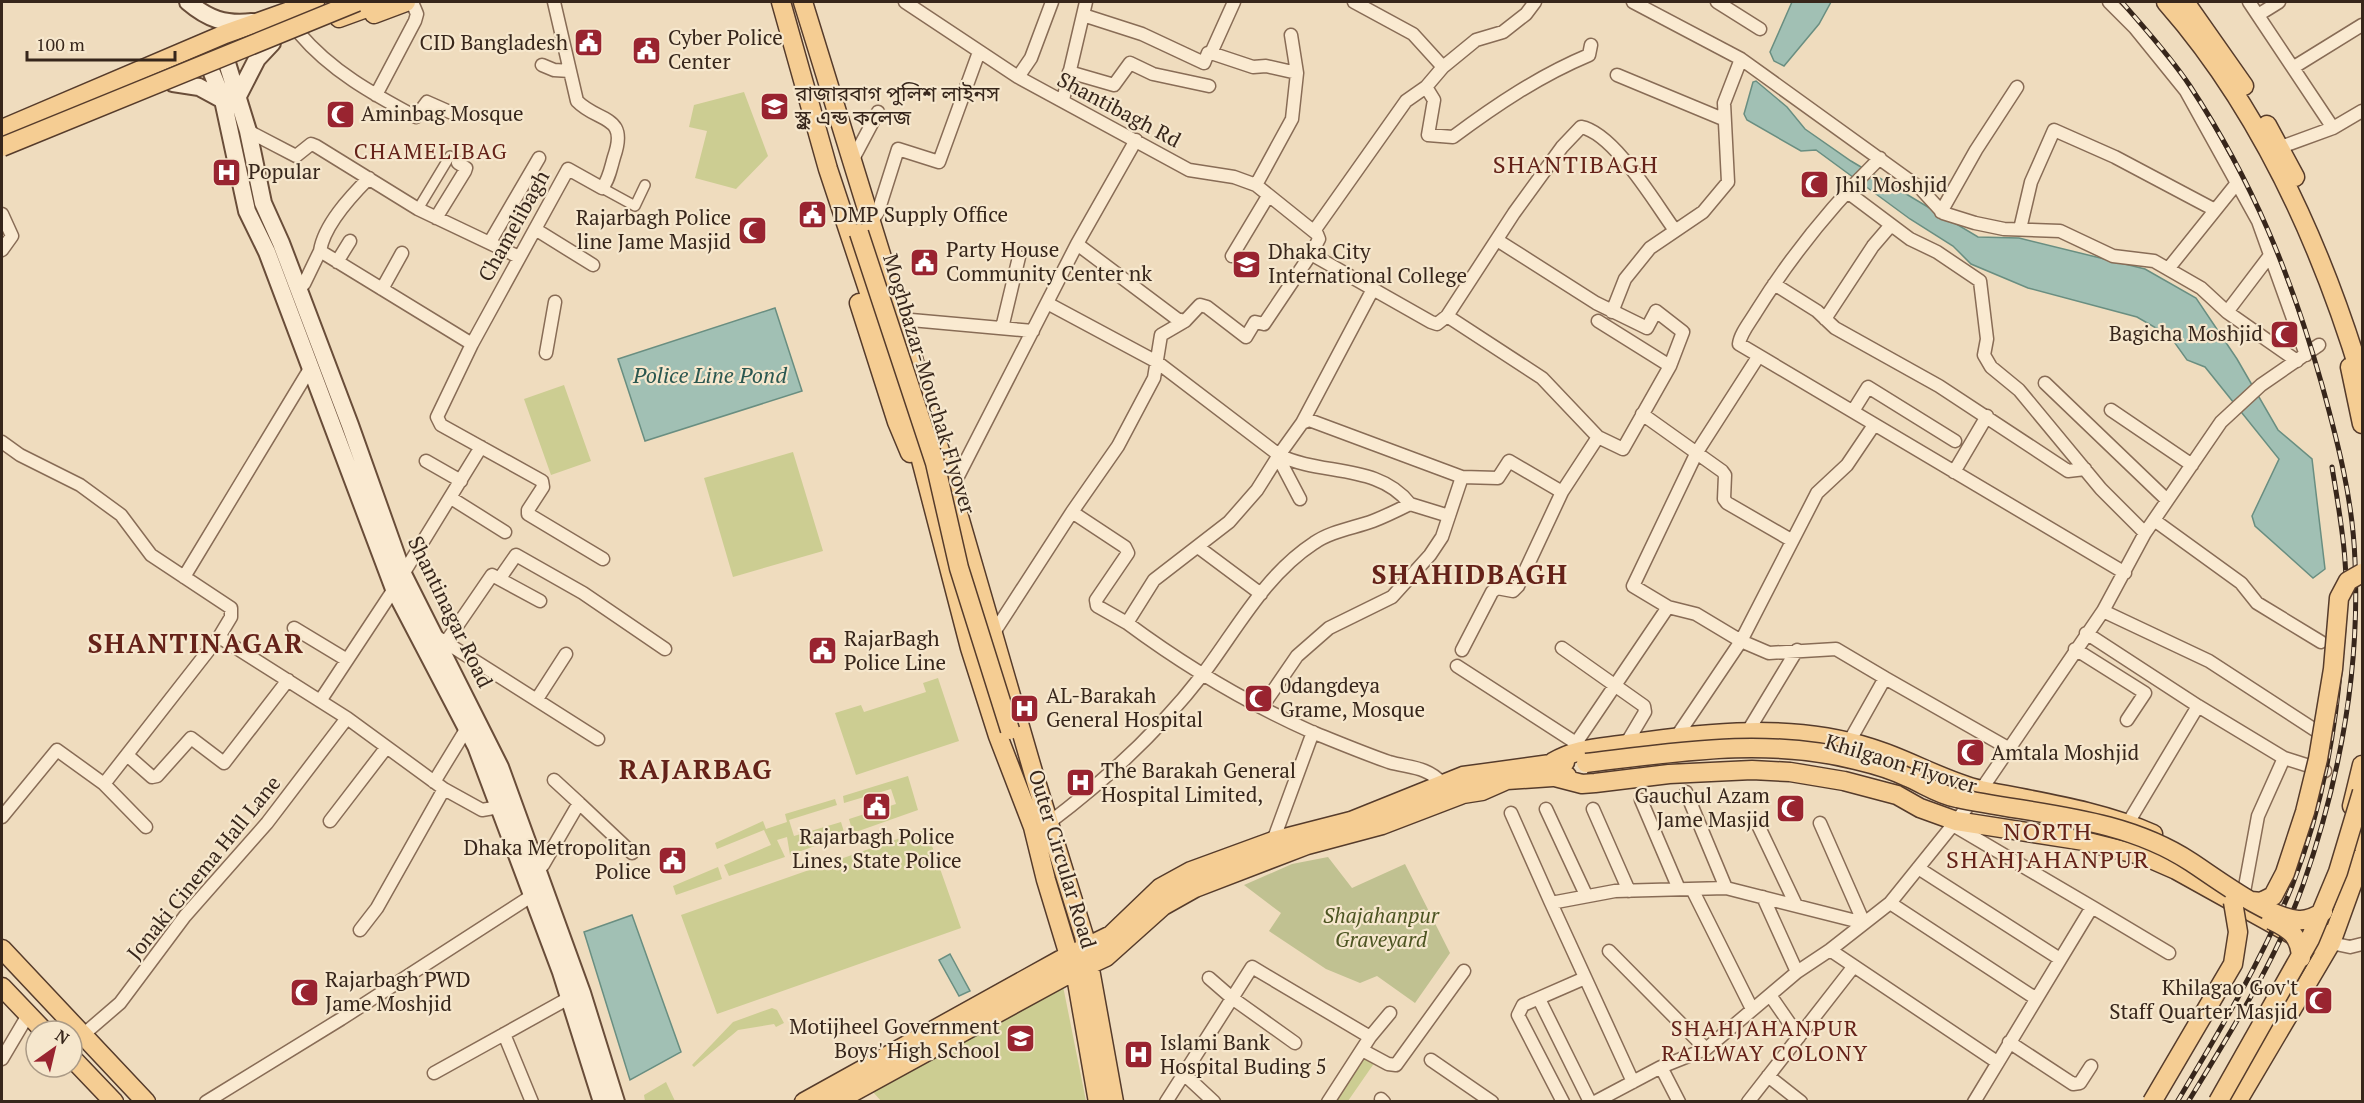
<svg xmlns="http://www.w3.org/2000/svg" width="2364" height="1103" font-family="'PT Serif','Noto Sans Bengali',serif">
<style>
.green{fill:#cccd92}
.cemetery{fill:#c0c191}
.water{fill:#a1c0b4;stroke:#698e81;stroke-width:1.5}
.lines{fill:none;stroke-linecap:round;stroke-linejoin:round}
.pedestrian-casing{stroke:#886c56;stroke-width:12}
.minor-casing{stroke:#886c56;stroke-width:15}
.secondary-casing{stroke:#694d39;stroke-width:20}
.primary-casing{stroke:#553b2b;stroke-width:21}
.pedestrian{stroke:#faead1;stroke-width:9}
.minor{stroke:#faead1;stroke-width:12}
.secondary{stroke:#faead1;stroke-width:16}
.primary{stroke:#f5cd93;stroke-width:18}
.rail-casing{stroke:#37261b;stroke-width:5}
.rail{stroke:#f6e7cd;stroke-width:3;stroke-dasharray:9;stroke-linecap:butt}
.primary-bridge-casing{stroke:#553b2b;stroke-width:21;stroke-linecap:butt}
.primary-bridge{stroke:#f5cd93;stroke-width:18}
.labels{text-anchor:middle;stroke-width:4.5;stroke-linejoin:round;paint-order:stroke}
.poi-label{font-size:21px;fill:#37261b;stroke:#f6e7cd;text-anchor:start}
.street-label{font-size:21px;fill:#37261b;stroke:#f6e7cd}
.park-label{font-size:21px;font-style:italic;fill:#4c5421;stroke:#f6e7cd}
.neighbourhood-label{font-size:22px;letter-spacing:1.5px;fill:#652219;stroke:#f6e7cd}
.water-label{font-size:22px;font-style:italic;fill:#2a5750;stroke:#f6e7cd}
.quarter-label{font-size:24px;letter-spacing:1.5px;fill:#652219;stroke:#f6e7cd}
.district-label{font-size:27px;font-weight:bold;letter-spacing:1.5px;fill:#652219;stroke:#f6e7cd}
</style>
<rect width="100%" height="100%" fill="#efdcbe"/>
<path class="green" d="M 744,92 L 768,156 L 736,189 L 695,178 L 707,131 L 689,127 L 694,105 Z
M 564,385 L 591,461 L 551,475 L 524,399 Z
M 793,452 L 823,551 L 733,577 L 704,478 Z
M 938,678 L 959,741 L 856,775 L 835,713 L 861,705 L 864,712 L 926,692 L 923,683 Z
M 908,776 L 918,810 L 853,833 L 849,819 L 896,804 L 891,789 L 844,803 L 843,796 Z
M 835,799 L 837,805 L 789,820 L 794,836 L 841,822 L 845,835 L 790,855 L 787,837 L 777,840 L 785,857 L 729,876 L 724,865 L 771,845 L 764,830 L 717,849 L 715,843 L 763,821 L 766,829 L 787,822 L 785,814 Z
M 926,829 L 961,928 L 717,1014 L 681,915 Z
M 718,867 L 722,879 L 676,895 L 673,886 Z
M 1063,986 L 1086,1101 L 882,1102 L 873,1092 Z
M 772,1008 L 777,1010 L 784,1023 L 776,1027 L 774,1024 L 738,1030 L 694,1067 L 692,1065 L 733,1022 Z
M 1365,1055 L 1375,1062 L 1348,1101 L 1332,1102 Z
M 666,1082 L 675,1101 L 645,1101 L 644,1095 Z"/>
<path class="cemetery" d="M 1328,857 L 1352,888 L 1405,864 L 1450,953 L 1415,1003 L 1377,976 L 1360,983 L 1326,969 L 1269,931 L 1281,913 L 1244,885 L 1292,864 Z"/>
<path class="water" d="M 1792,2 L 1831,2 L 1819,24 L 1784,66 L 1774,61 L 1770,52 Z
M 1756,81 L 1787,107 L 1805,129 L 1851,161 L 1978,237 L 2019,238 L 2145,269 L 2196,298 L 2237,359 L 2278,430 L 2312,459 L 2325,569 L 2313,578 L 2255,526 L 2252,516 L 2279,459 L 2205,367 L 2187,360 L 2170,336 L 2137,317 L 2028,288 L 1971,264 L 1953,246 L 1910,219 L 1816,150 L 1801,151 L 1747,120 L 1744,114 L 1753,82 Z
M 775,308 L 802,391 L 645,441 L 618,359 Z
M 632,915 L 681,1052 L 630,1080 L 584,932 Z
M 950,954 L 970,991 L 959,996 L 939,960 Z"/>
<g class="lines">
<defs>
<path id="pedestrian" d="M 602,188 L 635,206 L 645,185
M 418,209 L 450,156"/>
<path id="minor" d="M 554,2 L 577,101 C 598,123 629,114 614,157 C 611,167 609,180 602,188 L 568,169 L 472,344 L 437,417 L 441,425 L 542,481 L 543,487 L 528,510 L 528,514 L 603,559
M 905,2 L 1018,77 L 1189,170 L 1234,177 L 1256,185 L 1317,234 L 1319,239 L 1311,254 L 1431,322 L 1437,324 L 1447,316 L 1542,378 L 1598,437 L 1623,449 L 1670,366 L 1683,332 L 1656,311 L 1647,328 L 1596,303 L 1497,240
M 1234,2 L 1211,53 L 1253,67 L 1266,66 L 1297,73
M 1354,2 L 1413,34 L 1443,67
M 1535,2 L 1526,14 L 1503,32 L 1476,40 L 1443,67 L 1426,87 L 1434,100 L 1428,135 L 1453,137 C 1496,105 1539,76 1589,55 L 1591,45
M 1633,2 L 1741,59 L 1920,188 L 1943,213 L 1975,223 L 2004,229 L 2060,231 L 2113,256 L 2154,261 L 2201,288 L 2227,312 L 2297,361
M 1717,2 L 1760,29
M 2109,2 L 2135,28 L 2186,91 L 2258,221 L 2306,355
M 2249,2 L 2333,128
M 1083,15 L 1142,34 L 1204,63 L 1208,53 L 1211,53
M 2258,15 L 2279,2
M 299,33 C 331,71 373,94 416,117 L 427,102 L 452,113
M 542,65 L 554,70 L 570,71
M 2294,67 L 2362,25
M 1069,72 L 1114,85 L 1130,63 L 1153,74 L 1209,86
M 1617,75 L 1723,119
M 1018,77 L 1031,58 L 1052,2
M 376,95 L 415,21 L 417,14 L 412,2
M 1063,100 L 1086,2
M 248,131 L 296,156 L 311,144 L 316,146 L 418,209 L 519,257
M 2281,147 L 2333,128 L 2362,111
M 1880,158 C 1832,205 1791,256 1756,312 C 1750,322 1740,334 1739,344 L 2125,573
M 852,161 L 878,112
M 1256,185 L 1292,119 L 1297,73 L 1291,35
M 1846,191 L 1910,239 L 1937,252 L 1980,281 L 1987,339 L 1984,355 L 1991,367 L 2019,390 L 2101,489 L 2145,533
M 1941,212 L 1976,150 L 2017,87
M 2,214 L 12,236 L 2,250
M 436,218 L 465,171 L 466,168 L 458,163
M 871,222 L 878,212 L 898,149 L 939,162 L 979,52
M 535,229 L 593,265
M 2020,229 L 2031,182 L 2054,130 L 2115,157 L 2215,210
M 1314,231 L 1406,101 L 1426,87
M 490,242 L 539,158
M 1077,244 L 1177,319 L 1185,321 L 1200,305 L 1207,307 L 1246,337 L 1255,322 L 1264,324 L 1311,254
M 320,251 C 324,225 350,197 369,178
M 1232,256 L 1268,196
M 337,262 L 350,241
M 2168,269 L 2237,183
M 1774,284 L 1817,311 L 1835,328 L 1939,386 L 2068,471 L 2085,469
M 297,286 L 304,284 L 320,251 L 472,344
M 382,289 L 402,253
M 1047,303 L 1157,362 L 1279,455 L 1302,423 L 1309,420 L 1462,477 L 1449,516 L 1410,504 C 1398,510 1386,516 1373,521 C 1354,528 1331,531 1314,543 C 1265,575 1237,629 1203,674 C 1159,731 1107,779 1050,822
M 1612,312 L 1625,279 L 1650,248 L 1703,212 L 1728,182 L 1724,103 L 1741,59
M 2227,312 L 2271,254
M 1447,316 L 1514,213 L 1562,147 L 1581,127 C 1614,133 1655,203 1674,229
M 900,319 L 1033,331
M 1825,319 L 1873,246 L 1891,225
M 1185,321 L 1161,335 L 1154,378 L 1118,446 L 1072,512 L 1125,547 L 1128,553 L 1096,600 L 1097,606 L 1127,623 L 1154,580 L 1229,522 L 1257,490 L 1279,455 C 1321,476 1378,463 1410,504
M 1598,321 L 1670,366
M 1002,328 L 1019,257
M 546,353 L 555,302
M 1758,357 L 1697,452 L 1633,586 L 1668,607 L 1696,614 L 1741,641 L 1769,653 L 1836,649 L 1885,678
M 2045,383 L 2167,500
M 2111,410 L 2192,465
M 1853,411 L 1868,387 L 1955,441
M 1642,414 L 1722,471 L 1725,475 L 1724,499 L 1727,503 L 1791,540
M 1302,423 L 1373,289
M 2,442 L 20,455 L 80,485 L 121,515 L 151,555 L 231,608 L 231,617 L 219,637 L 104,784
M 1278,457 L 1300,499
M 426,461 L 461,481
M 1954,472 L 1987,416
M 1462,477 L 1498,478 L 1509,461 L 1562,492
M 951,490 L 1077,244 L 1136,140
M 451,498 L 505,532
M 2154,520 L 2241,583 L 2257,603 L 2321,642
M 1198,547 L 1261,594
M 403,574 L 481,447
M 184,577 L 311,367
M 500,578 L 516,555 L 583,593 L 665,649
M 2103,611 L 2209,661 L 2315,730
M 1127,623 C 1185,666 1247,703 1312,732 C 1337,742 1363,753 1389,762 C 1409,768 1426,766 1442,783
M 294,628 L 347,660
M 2086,633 L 2198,706 L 2284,758 L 2325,771
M 993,634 L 1072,512
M 434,635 L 598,739
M 219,637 L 347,718 L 444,789 L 482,810 L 499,807
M 446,642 L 492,575 L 540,601
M 1562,648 L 1644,706 L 1645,712 L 1626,744
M 2075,649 L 2145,693 L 2127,720
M 1462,650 L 1492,592 L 1497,588 L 1513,591 L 1518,586 L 1562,492 L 1598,437
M 1457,666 L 1576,743
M 537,699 L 566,654
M 320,701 L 394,589
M 1262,707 L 1297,656 L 1329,628 L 1392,597 L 1430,555 L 1442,537 L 1449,516
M 1748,731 L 1797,650
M 1677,736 L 1741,641 L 1817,493 L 1847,465 L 1874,425
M 1849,742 L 1885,678 L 2008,748
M 1573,751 L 1576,743 L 1668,607
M 127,755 L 152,777 L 157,776 L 191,738 L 224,763 L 288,680
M 554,780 L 579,803
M 434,782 L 467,728
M 1686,792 L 1726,888
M 1641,800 L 1679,889
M 1546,809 L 1586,895
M 1593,809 L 1629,891
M 1511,813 L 1551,903 L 1615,891 L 1726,888 L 1864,923 L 1820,823
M 2,817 L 57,750 L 104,784 L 146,827
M 330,821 L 386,748
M 2128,823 L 2198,706
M 1758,825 L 1796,905
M 1953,825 L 2092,907
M 1273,841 L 1313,732
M 536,867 L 543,865 L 579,803 L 632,853
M 1918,868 L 2060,959
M 1692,889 L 1752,1009
M 2244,892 L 2258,816 L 2284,758
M 1763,897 L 1797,972
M 1551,903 L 1633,1082
M 1890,903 L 2035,998
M 360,930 L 377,908 L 444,789
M 2331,943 L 2350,947 L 2362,944
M 1830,950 L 1997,1062
M 1609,951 L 1706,1049
M 1209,978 L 1232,998 L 1295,1043
M 1770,995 L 1799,1037
M 1539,999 L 1590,1102
M 84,1034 L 120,1003 L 185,916 L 267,823 L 347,718
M 504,1034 L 532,1102
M 1370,1037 L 1390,1013
M 2009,1042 L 2073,1084 L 2080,1083 L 2091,1066
M 1362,1050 L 1388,1064 L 1396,1065 L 1464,971
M 2,1059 L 28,1015
M 1431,1060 L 1492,1102
M 1661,1067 L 1679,1102
M 434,1073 L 569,998
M 1185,1075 L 1214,1102
M 1768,1076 L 1801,1102
M 1381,1099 L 1384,1102
M 206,1102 L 341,1019 L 533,895
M 1166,1102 L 1252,967 L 1370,1037 L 1328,1102
M 1563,1102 L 1518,1015 L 1523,1005 L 1585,978
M 1595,1102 L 1661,1067 L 1706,1049 L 1797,972 L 1830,950 L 1890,903 L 1981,790 L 2103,611 L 2145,533 L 2221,422 L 2261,385 L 2319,345
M 1748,1102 L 1854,966
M 1974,1102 L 2092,907 L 2169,953"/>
<path id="secondary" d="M 188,2 C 208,19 225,25 252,22
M 227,63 L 248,131 L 263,203 L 281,243 L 350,425 L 403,574 L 500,767 L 582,993 L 616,1102
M 210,68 L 223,100 L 247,211 L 267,252 L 394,589 L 476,746 L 561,972 L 602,1102
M 173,83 L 199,87 L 223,100
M 238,96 L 257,59 L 272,43"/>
<path id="primary" d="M 781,2 L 828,169 L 908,410 L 970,648 L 998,736 L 1033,827 L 1046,880 L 1077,982 L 1098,1102
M 803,2 L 913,358 L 1034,775 L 1084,936 L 1114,1102
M 2166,2 C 2261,110 2321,244 2362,380
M 2185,2 L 2244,86
M 374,14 L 406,2
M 339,18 L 383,2
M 2267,125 L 2295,177
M 2,129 L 225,34 L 315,2
M 859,303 L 897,422 L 910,453
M 2350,367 L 2362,424
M 1553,762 C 1576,748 1601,748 1627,744 C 1707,732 1792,723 1871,748 C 1908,759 1943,781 1981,790 C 2038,802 2099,810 2153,834
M 1555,777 L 1582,784 L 1595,783 L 1669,774 L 1752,770 L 1790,772 L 1844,781 L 1897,795 L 1920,808 L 1956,821 L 2084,841 L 2144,856 L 2176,870 L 2304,941 L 2321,945 L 2331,943 L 2320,930 L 2304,921
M 2352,806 L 2362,765
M 2360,842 L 2362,832
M 2,949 L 146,1102
M 2,987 L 44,1031
M 72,1058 L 114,1102
M 804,1102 L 1060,960 L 1111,935 L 1160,888 L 1191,871 L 1273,841 L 1351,821 L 1463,776 L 1565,762
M 835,1102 L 1065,976 L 1106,957 L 1163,906 L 1195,888 L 1307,845 L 1382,825 L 1463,794 L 1482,791 L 1507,780 L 1567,776
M 2237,1102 L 2331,943 L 2362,857"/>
</defs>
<use href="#pedestrian" class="pedestrian-casing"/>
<use href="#minor" class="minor-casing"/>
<use href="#secondary" class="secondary-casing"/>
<use href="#primary" class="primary-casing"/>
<use href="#pedestrian" class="pedestrian"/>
<use href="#minor" class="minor"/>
<use href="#secondary" class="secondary"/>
<use href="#primary" class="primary"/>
<defs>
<path id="rail" d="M 2122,2 C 2145,29 2170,56 2190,86 C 2253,182 2291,275 2322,385 C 2338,443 2353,501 2355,561 C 2360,670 2339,782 2303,885 C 2276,961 2230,1033 2188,1102
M 2177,1102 C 2219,1032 2261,962 2292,886 C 2320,815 2335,737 2341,661 C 2344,628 2348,594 2345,561 C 2343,530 2337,498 2332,467"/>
</defs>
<use href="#rail" class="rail-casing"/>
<use href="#rail" class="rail"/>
<defs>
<path id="primary-bridge" d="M 2,147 L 357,2
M 859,233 L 935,463 L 959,568 L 1010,730
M 1586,763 C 1677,752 1766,737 1856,760 C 1873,764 1891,769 1907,777 C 1924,784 1939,795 1957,798 C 2036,815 2121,816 2191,862 C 2217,879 2267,917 2298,920 C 2307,921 2315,917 2323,912
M 2251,901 L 2261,902 L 2273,896 L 2285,873 L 2305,812 L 2318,759 L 2333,669 L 2339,598 L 2348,581 L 2362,573
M 2271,920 C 2290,929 2300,936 2301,958
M 2152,1102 L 2233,964 L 2238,932 L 2233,902
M 2218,1102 L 2310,939 L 2338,872 L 2362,792"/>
</defs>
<use href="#primary-bridge" class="primary-bridge-casing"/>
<use href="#primary-bridge" class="primary-bridge"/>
</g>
<defs>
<symbol id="civic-square" viewBox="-11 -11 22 22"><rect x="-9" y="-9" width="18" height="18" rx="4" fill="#992430" stroke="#f6e7cd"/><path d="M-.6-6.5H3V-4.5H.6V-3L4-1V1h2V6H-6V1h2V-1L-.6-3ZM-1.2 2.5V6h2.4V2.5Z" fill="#fff"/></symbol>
<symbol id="university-square" viewBox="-11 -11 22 22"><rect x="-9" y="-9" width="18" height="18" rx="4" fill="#992430" stroke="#f6e7cd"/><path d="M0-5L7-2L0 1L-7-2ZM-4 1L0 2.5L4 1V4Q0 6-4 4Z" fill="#fff"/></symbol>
<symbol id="mosque-square" viewBox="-11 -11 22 22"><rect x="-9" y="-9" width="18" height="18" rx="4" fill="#992430" stroke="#f6e7cd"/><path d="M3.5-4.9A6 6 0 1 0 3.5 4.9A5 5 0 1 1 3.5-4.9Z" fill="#fff"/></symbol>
<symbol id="hospital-square" viewBox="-11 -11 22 22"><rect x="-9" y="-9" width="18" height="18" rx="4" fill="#992430" stroke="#f6e7cd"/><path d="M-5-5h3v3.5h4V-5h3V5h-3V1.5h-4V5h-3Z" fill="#fff"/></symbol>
<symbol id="school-square" viewBox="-11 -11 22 22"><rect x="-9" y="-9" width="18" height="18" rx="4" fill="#992430" stroke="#f6e7cd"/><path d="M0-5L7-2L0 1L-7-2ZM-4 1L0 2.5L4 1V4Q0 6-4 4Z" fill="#fff"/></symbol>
</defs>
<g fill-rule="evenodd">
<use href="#civic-square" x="572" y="26" width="33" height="33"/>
<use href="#civic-square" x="630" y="34" width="33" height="33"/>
<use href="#university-square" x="758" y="90" width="33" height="33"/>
<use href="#mosque-square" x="324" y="98" width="33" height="33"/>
<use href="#hospital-square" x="210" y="156" width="33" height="33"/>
<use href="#mosque-square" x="1798" y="168" width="33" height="33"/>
<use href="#civic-square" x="796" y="198" width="33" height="33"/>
<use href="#mosque-square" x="736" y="214" width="33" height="33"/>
<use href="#civic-square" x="908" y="246" width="33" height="33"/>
<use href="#university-square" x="1230" y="248" width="33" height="33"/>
<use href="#mosque-square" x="2268" y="318" width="33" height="33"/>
<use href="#civic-square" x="806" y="634" width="33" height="33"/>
<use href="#mosque-square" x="1242" y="682" width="33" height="33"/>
<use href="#hospital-square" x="1008" y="692" width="33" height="33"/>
<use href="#mosque-square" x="1954" y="736" width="33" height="33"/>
<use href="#hospital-square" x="1064" y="766" width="33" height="33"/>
<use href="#civic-square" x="860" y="790" width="33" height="33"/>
<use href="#mosque-square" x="1774" y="792" width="33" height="33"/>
<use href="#civic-square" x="656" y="844" width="33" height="33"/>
<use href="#mosque-square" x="288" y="976" width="33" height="33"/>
<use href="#mosque-square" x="2302" y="984" width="33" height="33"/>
<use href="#school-square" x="1004" y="1022" width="33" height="33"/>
<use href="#hospital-square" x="1122" y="1038" width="33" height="33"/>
</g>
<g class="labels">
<g class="poi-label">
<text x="668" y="45">Cyber Police<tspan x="668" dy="24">Center</tspan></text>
<text x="568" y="50" text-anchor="end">CID Bangladesh</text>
<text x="795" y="101">রাজারবাগ পুলিশ লাইনস<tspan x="795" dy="24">স্কুল এন্ড কলেজ</tspan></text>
<text x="361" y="121">Aminbag Mosque</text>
<text x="248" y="179">Popular</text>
<text x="1835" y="192">Jhil Moshjid</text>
<text x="833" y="222">DMP Supply Office</text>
<text x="731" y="225" text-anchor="end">Rajarbagh Police<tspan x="731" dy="24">line Jame Masjid</tspan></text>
<text x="946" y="257">Party House<tspan x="946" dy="24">Community Center nk</tspan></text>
<text x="1268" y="259">Dhaka City<tspan x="1268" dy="24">International College</tspan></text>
<text x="2263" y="341" text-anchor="end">Bagicha Moshjid</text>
<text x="844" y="646">RajarBagh<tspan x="844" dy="24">Police Line</tspan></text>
<text x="1280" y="693">0dangdeya<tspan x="1280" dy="24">Grame, Mosque</tspan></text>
<text x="1046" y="703">AL-Barakah<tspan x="1046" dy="24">General Hospital</tspan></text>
<text x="1991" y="760">Amtala Moshjid</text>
<text x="1101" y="778">The Barakah General<tspan x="1101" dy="24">Hospital Limited,</tspan></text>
<text x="1770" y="803" text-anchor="end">Gauchul Azam<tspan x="1770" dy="24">Jame Masjid</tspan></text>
<text x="877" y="844" text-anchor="middle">Rajarbagh Police<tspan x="877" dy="24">Lines, State Police</tspan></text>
<text x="651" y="855" text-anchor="end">Dhaka Metropolitan<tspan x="651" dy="24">Police</tspan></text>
<text x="325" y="987">Rajarbagh PWD<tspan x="325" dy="24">Jame Moshjid</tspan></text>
<text x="2298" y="995" text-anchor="end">Khilagao Gov't<tspan x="2298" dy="24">Staff Quarter Masjid</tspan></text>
<text x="1000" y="1034" text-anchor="end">Motijheel Government<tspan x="1000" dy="24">Boys' High School</tspan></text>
<text x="1160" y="1050">Islami Bank<tspan x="1160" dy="24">Hospital Buding 5</tspan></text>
</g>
<g class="street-label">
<text transform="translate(1119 110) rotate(28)" y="7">Shantibagh Rd</text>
<text transform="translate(514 226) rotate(-61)" y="7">Chamelibagh</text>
<text transform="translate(929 384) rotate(73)" y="7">Moghbazar-Mouchak Flyover</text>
<text transform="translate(450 612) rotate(64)" y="7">Shantinagar Road</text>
<text transform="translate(1901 764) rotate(17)" y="7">Khilgaon Flyover</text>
<text transform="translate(1062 859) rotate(73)" y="7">Outer Circular Road</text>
<text transform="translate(204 868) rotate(-51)" y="7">Jonaki Cinema Hall Lane</text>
</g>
<g class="park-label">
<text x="1381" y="923">Shajahanpur<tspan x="1381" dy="24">Graveyard</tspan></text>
</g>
<g class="neighbourhood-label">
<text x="431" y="159">CHAMELIBAG</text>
<text x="1765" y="1036">SHAHJAHANPUR<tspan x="1765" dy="25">RAILWAY COLONY</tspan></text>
</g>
<g class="water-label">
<text x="710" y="383">Police Line Pond</text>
</g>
<g class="quarter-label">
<text x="1576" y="173">SHANTIBAGH</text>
<text x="2048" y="840">NORTH<tspan x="2048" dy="28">SHAHJAHANPUR</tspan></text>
</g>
<g class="district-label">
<text x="1470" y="584">SHAHIDBAGH</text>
<text x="196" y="653">SHANTINAGAR</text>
<text x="696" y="779">RAJARBAG</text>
</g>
</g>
<rect width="2364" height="1103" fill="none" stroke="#37261b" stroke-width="6"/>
<g transform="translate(54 1049) rotate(34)"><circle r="28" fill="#f6e7cd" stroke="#aa9a86" stroke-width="1.5"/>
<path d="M0-4.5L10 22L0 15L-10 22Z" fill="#992430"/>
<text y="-9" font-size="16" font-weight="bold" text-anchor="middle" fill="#37261b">N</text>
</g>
<path d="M27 51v9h148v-9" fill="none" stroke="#37261b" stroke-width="3"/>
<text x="36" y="51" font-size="18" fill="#37261b" stroke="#f6e7cd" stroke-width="4.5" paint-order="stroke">100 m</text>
</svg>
